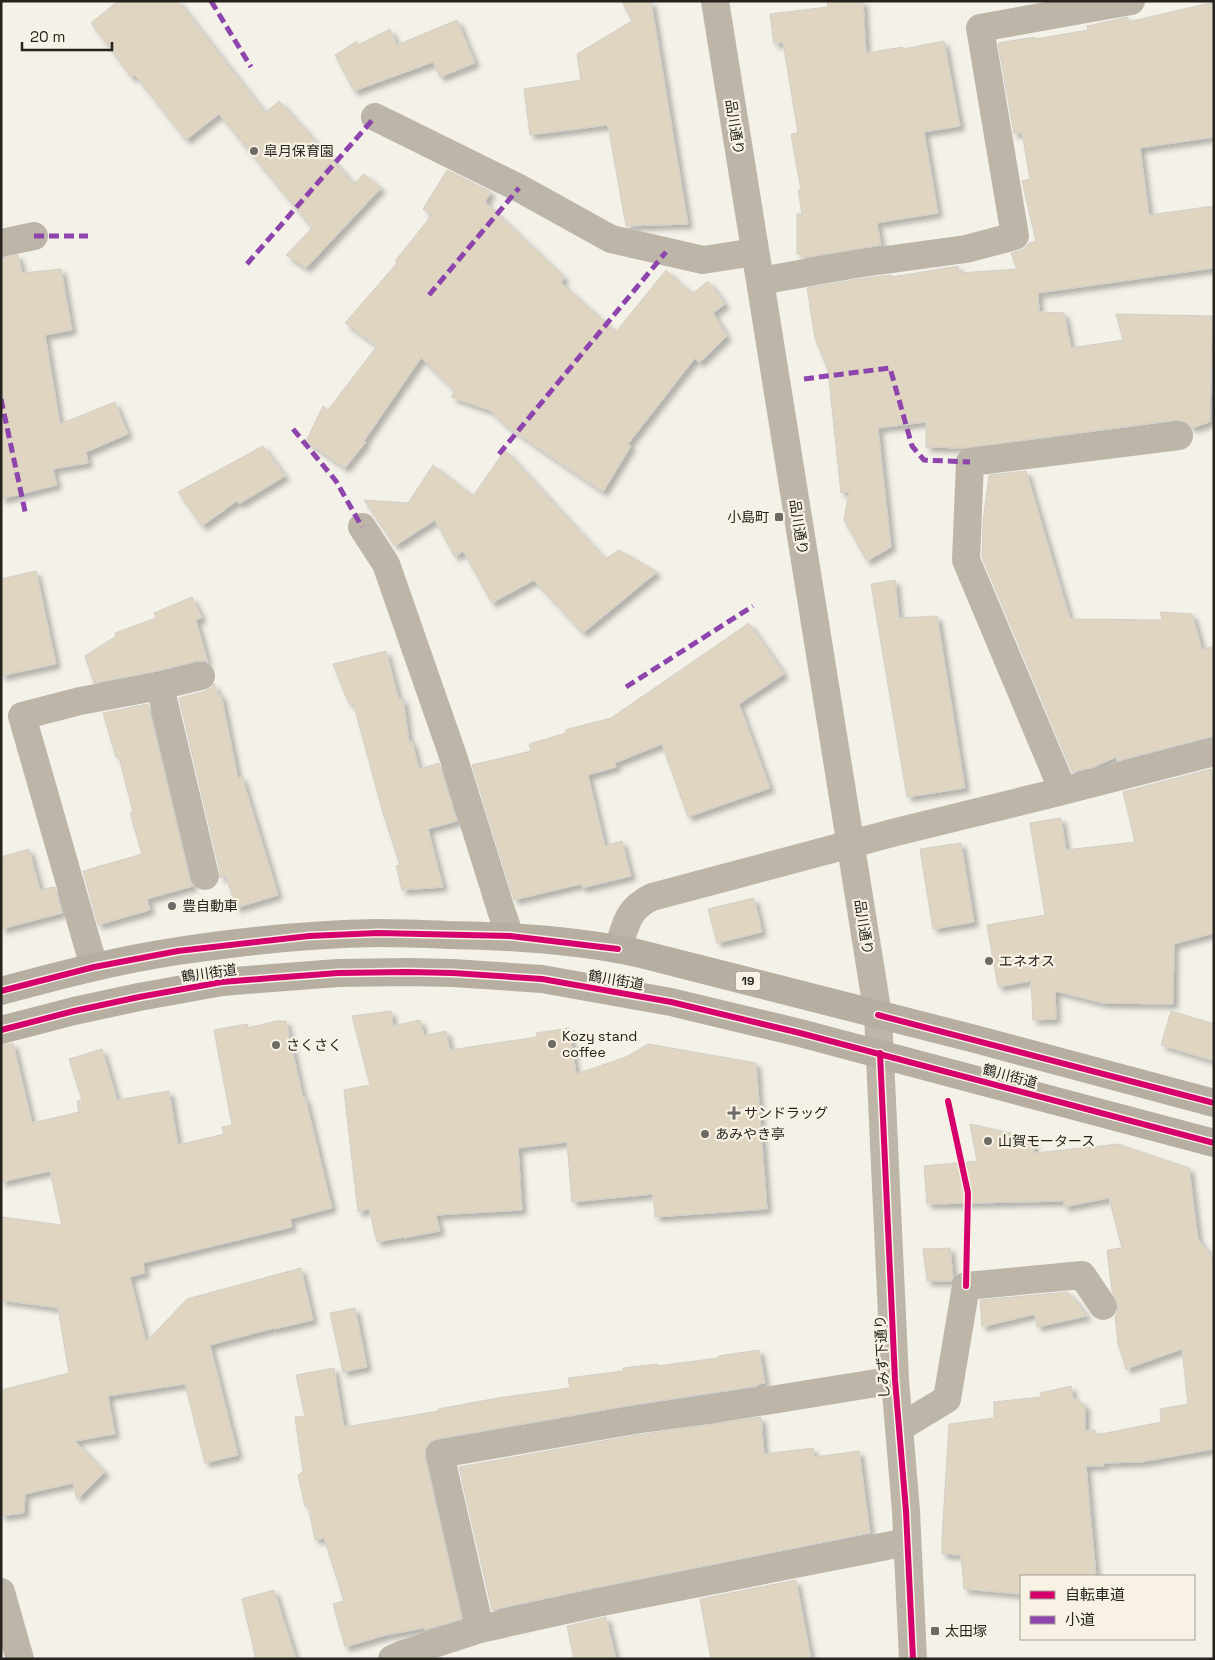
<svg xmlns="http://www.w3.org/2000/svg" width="1215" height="1660" font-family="'Space Grotesk','Noto Sans JP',sans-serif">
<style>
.building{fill:#dfd5c1;stroke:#d1cfc9;filter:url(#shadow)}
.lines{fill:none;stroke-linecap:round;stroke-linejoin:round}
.minor{stroke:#bdb6a8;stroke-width:28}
.major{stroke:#b6aea0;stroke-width:28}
.quiet{stroke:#8e44ad;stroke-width:5;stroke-dasharray:10 5;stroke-linecap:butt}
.cycleway-casing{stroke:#f8f2e5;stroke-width:9}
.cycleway{stroke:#d6006c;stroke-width:6}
.poi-dot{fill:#6e6b66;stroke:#f8f2e5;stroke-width:2}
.labels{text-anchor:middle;stroke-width:4.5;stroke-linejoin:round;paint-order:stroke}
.shield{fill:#f8f2e5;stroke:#65615a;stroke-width:1}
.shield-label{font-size:12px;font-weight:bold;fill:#26231f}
.street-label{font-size:14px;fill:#26231f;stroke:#f8f2e5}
.poi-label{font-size:14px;fill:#26231f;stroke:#f8f2e5;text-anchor:start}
</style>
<defs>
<filter id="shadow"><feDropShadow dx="4.5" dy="4.5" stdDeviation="2.5" flood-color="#0004"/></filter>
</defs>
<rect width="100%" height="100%" fill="#f4f1e9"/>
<path class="building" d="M 118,1 L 178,1 L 265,113 L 279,101 L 354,184 L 364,174 L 381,188 L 306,268 L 286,255 L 312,228 L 219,114 L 186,140 L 135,75 L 132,78 L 91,23 Z
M 622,1 L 651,1 L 688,224 L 626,226 L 608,125 L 530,135 L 524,89 L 581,80 L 577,54 L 632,21 Z
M 827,1 L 863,1 L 866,53 L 903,47 L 903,49 L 944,41 L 960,126 L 924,132 L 938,213 L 877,223 L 881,245 L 802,258 L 802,253 L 797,254 L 797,214 L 802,214 L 798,190 L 801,190 L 791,134 L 798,133 L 783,42 L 774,44 L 770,14 L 828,7 Z
M 1214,2 L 1214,137 L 1140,148 L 1149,215 L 1214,206 L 1214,268 L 1038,293 L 1039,312 L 1064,313 L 1071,348 L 1123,340 L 1116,314 L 1212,316 L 1210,422 L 1192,428 L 1186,422 L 1177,420 L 965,448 L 926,447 L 926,422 L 878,428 L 891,547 L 867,561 L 844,520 L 849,492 L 841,493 L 828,370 L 815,338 L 807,288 L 858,279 L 891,275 L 892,277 L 958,266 L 959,273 L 1017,269 L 1011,253 L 1019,251 L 1025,248 L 1029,243 L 1036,241 L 1022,181 L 1030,179 L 1022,132 L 1014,134 L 998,43 L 1035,37 L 1036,39 L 1088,30 L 1087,26 L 1128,17 L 1128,22 Z
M 457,20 L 475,63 L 440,77 L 433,62 L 354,91 L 335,55 L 357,41 L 358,45 L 390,29 L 397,45 Z
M 447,170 L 491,192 L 485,202 L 564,277 L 561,283 L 616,332 L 666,270 L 692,294 L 708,281 L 725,304 L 713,313 L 727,336 L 699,363 L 695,358 L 628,444 L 631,446 L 603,492 L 508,427 L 489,410 L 451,397 L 455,391 L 421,358 L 364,441 L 366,442 L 345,468 L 306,441 L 323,406 L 328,410 L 377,346 L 345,323 L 397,263 L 395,261 L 432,215 L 423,209 Z
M 18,255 L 22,273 L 61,269 L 72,330 L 45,335 L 60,424 L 115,402 L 128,434 L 86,452 L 88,463 L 53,469 L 57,485 L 1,499 L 1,258 Z
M 263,446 L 285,476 L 239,504 L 237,501 L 202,526 L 178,492 Z
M 505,450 L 605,559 L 619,550 L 657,572 L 583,633 L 534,580 L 492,603 L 463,551 L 455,557 L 435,520 L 395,546 L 364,500 L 408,503 L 433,465 L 473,496 Z
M 1026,471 L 1070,619 L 1162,620 L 1160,612 L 1192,614 L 1202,650 L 1214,646 L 1214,736 L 1117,761 L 1116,757 L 1094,767 L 1072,772 L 982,557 L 983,522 L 989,475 Z
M 36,571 L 56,664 L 1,676 L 1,579 Z
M 895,580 L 899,618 L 937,616 L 965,788 L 907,797 L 871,584 Z
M 192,597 L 202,618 L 196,620 L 208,663 L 205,661 L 197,661 L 157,671 L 94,683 L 85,656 L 116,636 L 115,633 L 156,618 L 154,613 Z
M 749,623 L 784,674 L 739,704 L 770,788 L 688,817 L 662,744 L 615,763 L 616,767 L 588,775 L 605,846 L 622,841 L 631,876 L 582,888 L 581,884 L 514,900 L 472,765 L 531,751 L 529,744 L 566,733 L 565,730 L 611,718 Z
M 386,651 L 399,700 L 403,698 L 409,742 L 412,741 L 419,769 L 439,763 L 457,821 L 428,829 L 443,887 L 402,890 L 396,866 L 400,865 L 383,813 L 353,702 L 349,704 L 333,664 Z
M 214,683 L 218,695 L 221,694 L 238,778 L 242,777 L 278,895 L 236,908 L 226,876 L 220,878 L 220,872 L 179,698 L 205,691 L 211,688 Z
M 148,704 L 190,880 L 193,886 L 147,899 L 150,910 L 98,925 L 83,871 L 142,854 L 130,813 L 133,812 L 119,757 L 116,757 L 103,713 Z
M 1211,769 L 1214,785 L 1214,933 L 1174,944 L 1173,1004 L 1103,1003 L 1055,991 L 1056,1019 L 1033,1020 L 1031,981 L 998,987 L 987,925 L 1045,915 L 1030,823 L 1061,818 L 1066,850 L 1135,842 L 1123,792 Z
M 961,843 L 974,922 L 933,929 L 920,849 Z
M 29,849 L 40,890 L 55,887 L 62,913 L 1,929 L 1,857 Z
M 754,898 L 762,932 L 717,943 L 708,909 Z
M 391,1011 L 393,1026 L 420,1020 L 424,1036 L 446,1031 L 450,1050 L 537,1037 L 536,1033 L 569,1028 L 576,1074 L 626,1057 L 648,1044 L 756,1063 L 767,1209 L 655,1217 L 653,1194 L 572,1202 L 567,1142 L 518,1148 L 522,1210 L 436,1215 L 440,1231 L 404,1238 L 404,1237 L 377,1242 L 369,1209 L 358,1212 L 344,1090 L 370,1085 L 352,1016 Z
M 1171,1011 L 1214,1024 L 1214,1061 L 1161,1045 Z
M 276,1021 L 286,1021 L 303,1098 L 305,1097 L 332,1208 L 290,1219 L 292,1227 L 143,1263 L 145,1273 L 130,1277 L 146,1342 L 187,1299 L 301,1268 L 313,1320 L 274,1329 L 274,1328 L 210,1345 L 238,1455 L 205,1463 L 185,1384 L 108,1396 L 115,1434 L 75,1441 L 105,1472 L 77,1499 L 73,1483 L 25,1494 L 24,1513 L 1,1516 L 1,1390 L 69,1373 L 58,1308 L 1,1300 L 1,1217 L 62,1225 L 50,1171 L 1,1182 L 1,1045 L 13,1043 L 32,1123 L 79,1112 L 77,1101 L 82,1100 L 69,1059 L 102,1049 L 117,1100 L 169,1091 L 178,1145 L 224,1134 L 222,1127 L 232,1125 L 214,1030 L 247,1024 L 248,1028 Z
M 970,1124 L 1033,1138 L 1034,1153 L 1118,1144 L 1189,1168 L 1198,1239 L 1214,1260 L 1214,1449 L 1141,1462 L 1103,1463 L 1104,1466 L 1086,1466 L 1096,1576 L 1021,1576 L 1021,1594 L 964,1589 L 961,1555 L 942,1554 L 942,1539 L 949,1424 L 994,1418 L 994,1402 L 1041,1397 L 1040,1393 L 1071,1386 L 1073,1398 L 1085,1405 L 1085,1431 L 1095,1430 L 1096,1435 L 1161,1422 L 1160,1409 L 1188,1404 L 1182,1349 L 1126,1369 L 1118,1344 L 1115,1316 L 1117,1312 L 1118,1304 L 1112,1291 L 1107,1250 L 1122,1248 L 1109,1198 L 1064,1207 L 1064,1201 L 927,1204 L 924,1166 L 977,1161 Z
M 950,1248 L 953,1278 L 952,1281 L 927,1281 L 923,1249 Z
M 1068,1292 L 1087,1316 L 1037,1327 L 1035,1314 L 982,1327 L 980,1300 Z
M 355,1308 L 367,1367 L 343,1372 L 330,1313 Z
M 759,1350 L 765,1383 L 758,1384 L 758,1386 L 632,1405 L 437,1439 L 430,1442 L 425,1449 L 425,1457 L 462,1619 L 425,1630 L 424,1628 L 386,1635 L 345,1647 L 333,1604 L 344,1601 L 324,1538 L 315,1540 L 308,1505 L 305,1506 L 298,1475 L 303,1472 L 295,1417 L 305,1416 L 296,1375 L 334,1368 L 344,1427 L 439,1411 L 438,1409 L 498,1398 L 570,1388 L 568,1378 L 623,1371 L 623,1368 L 657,1364 L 657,1366 L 718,1358 L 718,1356 Z
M 761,1417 L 764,1454 L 813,1448 L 814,1457 L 859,1451 L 870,1533 L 594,1588 L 492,1610 L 459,1467 L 637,1435 Z
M 796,1580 L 811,1659 L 711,1659 L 700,1599 Z
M 274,1590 L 296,1659 L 256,1659 L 242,1599 Z
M 606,1617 L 616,1659 L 574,1659 L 567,1626 Z"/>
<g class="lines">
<path class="minor" d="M 715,1 L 878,1015 L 895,1380 L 906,1511 L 913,1659
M 375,117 L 519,188 L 611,239 L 703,260 L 755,252
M 1,243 L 34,236
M 760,281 L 856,264 L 966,249 L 1015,236 L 980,28 L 1131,1
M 362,527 L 386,564 L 453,756 L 501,910 L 510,936
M 160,686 L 205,876
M 1063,791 L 966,560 L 970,462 L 1179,436
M 618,949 C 626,924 627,909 652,897 L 896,832 L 1063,791 L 1214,752
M 94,967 L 22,716 L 80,701 L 160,686 L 201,676
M 899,1428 L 947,1399 L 966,1286 L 1082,1275 L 1103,1306
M 1,1592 L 20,1659
M 480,1629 L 440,1454 L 635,1420 L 709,1410 L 895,1380
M 392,1659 L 403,1654 L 480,1629 L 597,1603 L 907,1542"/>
<path class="major" d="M 1,991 C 60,975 118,960 178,951 C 244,941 311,934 378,933 C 402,933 426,934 449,935 C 512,936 576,940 637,953 L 975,1039 L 1214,1103
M 1,1030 L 74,1011 L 139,997 L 222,982 L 272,978 L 338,973 L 407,972 L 453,973 L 542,979 L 671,1002 L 800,1033 L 1214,1143"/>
<path class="quiet" d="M 211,1 L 251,67
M 34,236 L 88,236
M 247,264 L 375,117
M 429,295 L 519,188
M 804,379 L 890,368 L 912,446 L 924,460 L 970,462
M 1,399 L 26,516
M 293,429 L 336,481 L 362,527
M 499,454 L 666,252
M 626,687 L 753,606"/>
<defs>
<path id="cycleway" d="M 1,991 L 94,967 L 178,951 L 309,936 L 378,933 L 510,936 L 618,949
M 878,1015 L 1214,1103
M 1,1030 L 74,1011 L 139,997 L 222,982 L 272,978 L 338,973 L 407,972 L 453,973 L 542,979 L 671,1002 L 800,1033 L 1214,1143
M 880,1053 L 895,1380 L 906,1511 L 913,1659
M 948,1101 L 968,1193 L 966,1286"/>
</defs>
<use href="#cycleway" class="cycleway-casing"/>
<use href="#cycleway" class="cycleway"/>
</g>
<g class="poi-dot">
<circle cx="254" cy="151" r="5"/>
<rect x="774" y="512" width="10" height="10" rx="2.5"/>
<circle cx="172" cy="906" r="5"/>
<circle cx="989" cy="961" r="5"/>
<circle cx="552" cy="1044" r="5"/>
<circle cx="276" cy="1045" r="5"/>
<path d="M731.5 1105.5h5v5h5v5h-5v5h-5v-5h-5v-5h5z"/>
<circle cx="705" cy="1134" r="5"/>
<circle cx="988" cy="1141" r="5"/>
<rect x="930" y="1626" width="10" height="10" rx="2.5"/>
</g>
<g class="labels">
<rect class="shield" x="735.5" y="971.5" width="25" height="19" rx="4"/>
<g class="shield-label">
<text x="748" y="985">19</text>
</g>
<g class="street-label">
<text transform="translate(735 127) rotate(81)" y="5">品川通り</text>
<text transform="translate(799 527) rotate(81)" y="5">品川通り</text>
<text transform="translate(864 927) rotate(81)" y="5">品川通り</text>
<text transform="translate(209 973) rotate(-8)" y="5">鶴川街道</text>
<text transform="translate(616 980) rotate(10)" y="5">鶴川街道</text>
<text transform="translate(1010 1076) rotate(15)" y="5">鶴川街道</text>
<text transform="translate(882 1357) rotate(-93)" y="5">しみず下通り</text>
</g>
<g class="poi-label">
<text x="264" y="156">皐月保育園</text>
<text x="769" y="522" text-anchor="end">小島町</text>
<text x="182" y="911">豊自動車</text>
<text x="999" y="966">エネオス</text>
<text x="562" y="1041">Kozy stand<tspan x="562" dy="16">coffee</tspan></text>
<text x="286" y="1050">さくさく</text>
<text x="744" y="1118">サンドラッグ</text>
<text x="715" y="1139">あみやき亭</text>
<text x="998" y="1146">山賀モータース</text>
<text x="945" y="1636">太田塚</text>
</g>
</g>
<rect width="1215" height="1660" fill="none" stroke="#26231f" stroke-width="5"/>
<rect x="1020" y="1575" width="175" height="65" fill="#f8f2e5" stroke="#a49f96"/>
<rect x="1030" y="1591" width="25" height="8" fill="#d6006c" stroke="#a49f96"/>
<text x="1065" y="1600" font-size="15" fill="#26231f">自転車道</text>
<rect x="1030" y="1616" width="25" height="8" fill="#8e44ad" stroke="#a49f96"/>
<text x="1065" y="1625" font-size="15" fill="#26231f">小道</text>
<path d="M22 42v8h90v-8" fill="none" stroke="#26231f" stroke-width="2.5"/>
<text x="30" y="42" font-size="15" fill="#26231f" stroke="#f8f2e5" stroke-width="4" paint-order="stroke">20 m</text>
</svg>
